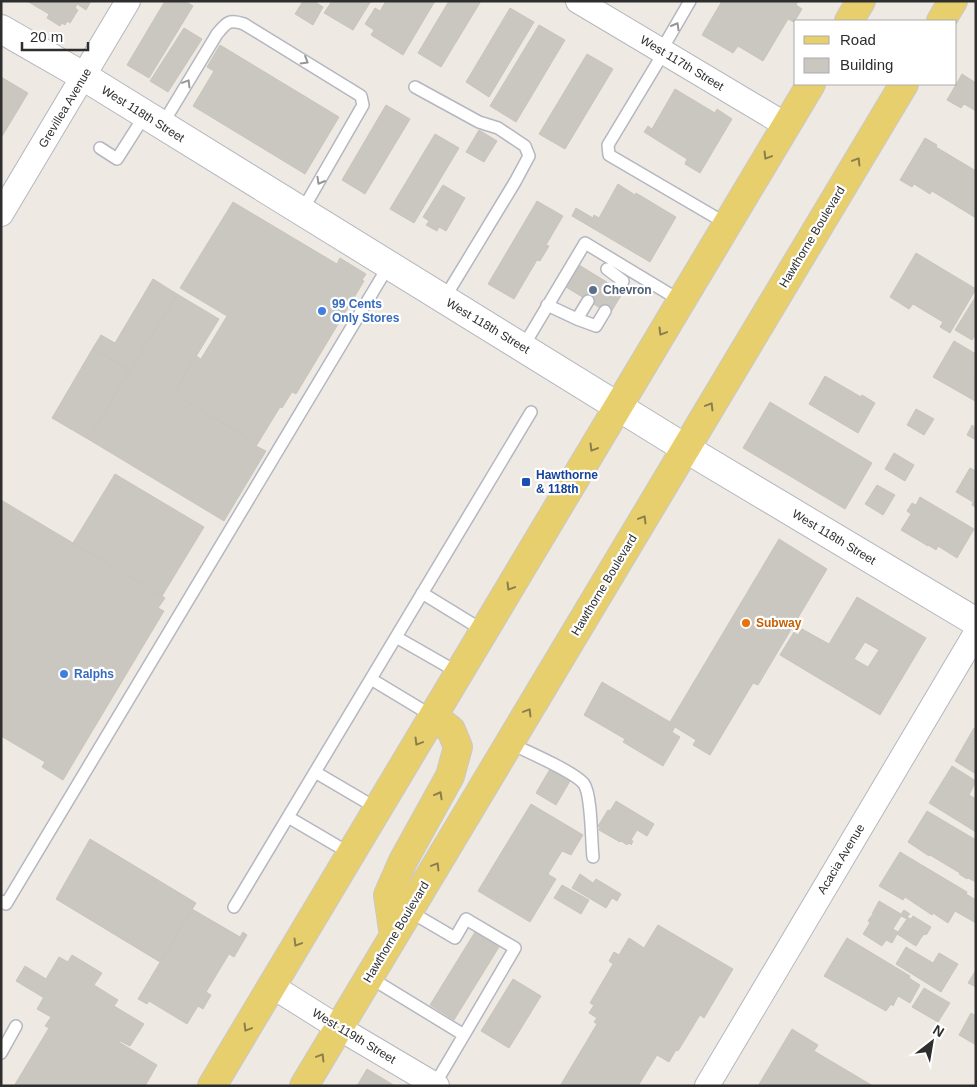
<svg xmlns="http://www.w3.org/2000/svg" width="977" height="1087" font-family="Helvetica,sans-serif">
<style>
.building{fill:#cac7c0;stroke:#cac5bb;fill-rule:evenodd}
.lines{fill:none;stroke-linecap:round;stroke-linejoin:round}
.service-casing{stroke:#b5b7c0;stroke-width:14}
.minor-casing{stroke:#b5b7c0;stroke-width:26}
.tertiary-casing{stroke:#b5b7c0;stroke-width:30}
.primary-casing{stroke:#c9c9c9;stroke-width:30}
.service{stroke:#fff;stroke-width:11}
.minor{stroke:#fff;stroke-width:24}
.tertiary{stroke:#fff;stroke-width:28}
.primary{stroke:#e8cf6d;stroke-width:28}
.oneway{stroke:#969696}
.oneway2{stroke:#8b7e4e}
.service-dot{fill:#5c6f8a;stroke:#fff;stroke-width:2}
.shop-dot{fill:#3f7fe0;stroke:#fff;stroke-width:2}
.transit-dot{fill:#1a4fb4;stroke:#fff;stroke-width:2}
.food-dot{fill:#e8710a;stroke:#fff;stroke-width:2}
.labels{text-anchor:middle;stroke-width:4.5;stroke-linejoin:round;paint-order:stroke}
.street-label{font-size:12px;fill:#2e2e2e;stroke:#fff}
.service-label{font-size:12px;font-weight:bold;fill:#4e5e75;stroke:#fff;text-anchor:start}
.shop-label{font-size:12px;font-weight:bold;fill:#366cbe;stroke:#fff;text-anchor:start}
.transit-label{font-size:12px;font-weight:bold;fill:#164399;stroke:#fff;text-anchor:start}
.food-label{font-size:12px;font-weight:bold;fill:#c56008;stroke:#fff;text-anchor:start}
</style>
<rect width="100%" height="100%" fill="#eee9e2"/>
<path class="building" d="M 27,1 L 91,1 L 86,10 L 77,4 L 75,8 L 78,10 L 70,23 L 67,21 L 65,25 L 62,23 L 60,26 L 47,18 L 49,14 Z
M 165,1 L 185,1 L 193,6 L 149,78 L 127,65 Z
M 303,1 L 314,1 L 323,7 L 313,25 L 295,14 Z
M 332,1 L 371,1 L 353,30 L 324,13 Z
M 386,1 L 435,1 L 403,55 L 371,35 L 374,30 L 365,24 L 375,8 L 380,11 Z
M 449,1 L 481,1 L 441,67 L 418,53 Z
M 722,1 L 798,1 L 796,5 L 802,9 L 794,22 L 788,19 L 763,61 L 738,46 L 733,53 L 702,35 Z
M 510,8 L 534,22 L 489,97 L 466,82 Z
M 539,25 L 565,40 L 516,122 L 490,106 Z
M 184,28 L 202,39 L 168,92 L 150,81 Z
M 220,45 L 339,117 L 305,174 L 193,106 L 214,71 L 207,67 Z
M 587,54 L 613,69 L 565,149 L 539,134 Z
M 962,74 L 976,83 L 976,111 L 964,104 L 961,108 L 947,100 Z
M 1,77 L 28,93 L 1,138 Z
M 675,89 L 715,113 L 717,109 L 732,119 L 700,173 L 685,164 L 687,159 L 644,132 L 648,126 L 652,129 Z
M 386,105 L 410,119 L 365,194 L 342,180 Z
M 479,130 L 497,141 L 484,162 L 466,152 Z
M 435,134 L 459,148 L 414,223 L 390,209 Z
M 925,138 L 937,145 L 936,147 L 976,171 L 976,218 L 932,191 L 930,194 L 914,184 L 912,187 L 900,180 Z
M 618,184 L 635,195 L 636,193 L 676,217 L 650,262 L 572,216 L 576,208 L 593,218 L 594,215 L 599,218 Z
M 443,185 L 465,198 L 446,231 L 439,227 L 437,231 L 426,225 L 429,221 L 423,217 Z
M 537,201 L 563,216 L 546,245 L 549,246 L 540,261 L 537,260 L 514,299 L 488,284 Z
M 233,202 L 337,264 L 340,258 L 366,274 L 362,280 L 364,281 L 296,394 L 292,392 L 282,408 L 280,407 L 258,443 L 173,394 L 196,356 L 201,359 L 227,316 L 180,288 Z
M 916,253 L 976,289 L 950,333 L 940,327 L 943,322 L 913,304 L 909,309 L 890,297 Z
M 579,265 L 623,292 L 610,314 L 566,287 Z
M 153,279 L 177,294 L 130,371 L 93,348 L 101,335 L 115,343 Z
M 177,294 L 219,319 L 173,394 L 258,443 L 256,446 L 266,451 L 224,521 L 88,439 Z
M 976,296 L 976,334 L 972,340 L 955,330 Z
M 954,341 L 976,354 L 975,401 L 933,377 Z
M 93,348 L 130,371 L 88,439 L 52,418 Z
M 825,376 L 861,397 L 862,395 L 875,403 L 858,433 L 809,404 Z
M 770,402 L 872,463 L 845,509 L 743,448 Z
M 916,409 L 934,419 L 924,435 L 907,425 Z
M 972,425 L 976,428 L 976,440 L 967,435 Z
M 894,453 L 914,465 L 905,481 L 885,469 Z
M 970,468 L 976,471 L 975,507 L 972,505 L 973,502 L 956,492 Z
M 115,474 L 204,527 L 162,596 L 73,543 Z
M 877,485 L 895,495 L 883,515 L 865,504 Z
M 920,497 L 974,529 L 957,558 L 938,546 L 936,550 L 928,545 L 928,546 L 901,530 L 911,514 L 907,511 L 912,503 L 916,505 Z
M 1,500 L 165,598 L 158,608 L 164,611 L 63,780 L 42,767 L 45,762 L 1,736 Z
M 779,539 L 827,569 L 758,685 L 753,683 L 710,755 L 693,745 L 696,740 L 675,727 L 672,732 L 680,737 L 663,766 L 623,742 L 625,739 L 584,715 L 602,682 L 670,722 Z
M 857,597 L 926,638 L 880,715 L 780,655 L 794,632 L 798,635 L 802,629 L 829,644 ZM 865,642 L 879,650 L 868,667 L 854,659 Z
M 974,728 L 976,729 L 976,774 L 955,761 Z
M 952,766 L 976,781 L 969,795 L 976,799 L 976,832 L 929,803 Z
M 550,769 L 570,781 L 556,805 L 536,793 Z
M 616,801 L 654,824 L 647,836 L 637,830 L 631,840 L 633,841 L 631,845 L 629,843 L 627,845 L 621,841 L 620,842 L 599,830 L 600,827 L 598,826 L 608,810 L 610,811 Z
M 531,804 L 583,835 L 571,855 L 562,851 L 548,874 L 504,848 Z
M 927,811 L 976,840 L 976,882 L 968,878 L 967,879 L 959,874 L 960,873 L 930,855 L 929,856 L 908,842 Z
M 90,839 L 196,903 L 160,962 L 56,899 Z
M 504,848 L 556,879 L 530,922 L 478,891 Z
M 900,852 L 967,892 L 966,894 L 976,900 L 976,923 L 955,911 L 948,923 L 933,913 L 932,915 L 905,897 L 903,900 L 879,886 Z
M 580,874 L 593,883 L 596,879 L 621,894 L 617,901 L 612,898 L 606,908 L 572,888 Z
M 562,885 L 589,900 L 581,914 L 554,898 Z
M 879,901 L 901,914 L 904,910 L 910,914 L 907,917 L 911,919 L 913,916 L 931,927 L 927,934 L 923,935 L 916,946 L 897,934 L 892,943 L 886,940 L 882,946 L 863,934 L 870,923 L 868,921 L 872,915 L 874,917 L 875,916 L 872,914 ZM 901,916 L 907,919 L 898,932 L 893,929 Z
M 192,909 L 240,937 L 243,932 L 247,935 L 234,957 L 229,954 L 206,992 L 211,995 L 203,1009 L 198,1006 L 187,1024 L 149,1001 L 147,1004 L 138,999 Z
M 658,925 L 733,969 L 704,1018 L 700,1015 L 678,1051 L 676,1050 L 669,1062 L 657,1055 L 638,1086 L 560,1086 L 597,1024 L 594,1022 L 597,1018 L 589,1013 L 594,1005 L 590,1003 L 613,964 L 609,961 L 614,952 L 619,955 L 629,938 L 644,948 Z
M 475,932 L 499,947 L 454,1020 L 430,1005 Z
M 847,938 L 910,976 L 909,978 L 920,985 L 910,1003 L 898,996 L 893,1006 L 891,1004 L 886,1011 L 824,976 Z
M 906,947 L 933,963 L 939,953 L 958,964 L 941,992 L 896,964 Z
M 72,955 L 102,973 L 94,985 L 118,1000 L 114,1006 L 144,1024 L 130,1046 L 120,1041 L 119,1043 L 16,981 L 25,966 L 46,979 L 59,957 L 68,962 Z
M 976,970 L 976,987 L 968,983 Z
M 513,979 L 541,996 L 509,1048 L 481,1031 Z
M 924,988 L 950,1003 L 938,1022 L 912,1007 Z
M 44,997 L 157,1065 L 145,1086 L 14,1086 L 49,1028 L 45,1026 L 51,1017 L 37,1009 Z
M 971,1013 L 976,1016 L 976,1045 L 959,1035 Z
M 792,1029 L 818,1045 L 814,1051 L 873,1086 L 758,1086 Z
M 367,1069 L 395,1086 L 357,1086 Z"/>
<g class="lines">
<defs>
<path id="service" d="M 661,51 L 690,1
M 664,52 L 608,145 L 609,155 L 727,224
M 415,87 L 479,122 L 498,128 L 525,146 L 529,156 L 515,182 L 444,299
M 162,125 L 217,34 C 227,22 229,19 244,24 L 361,96 L 363,105 L 302,211
M 100,148 L 117,159 L 145,115
M 607,269 L 623,281 L 618,289
M 588,301 L 577,319 L 596,326 L 605,311
M 547,305 L 577,319
M 523,347 L 585,243 L 681,301
M 422,593 L 484,631
M 396,637 L 459,673
M 371,679 L 434,717
M 509,743 C 524,750 575,772 584,784 C 592,796 591,841 593,857
M 315,772 L 378,809
M 288,817 L 351,854
M 1,901 L 6,904 L 389,265
M 234,907 L 531,412
M 409,911 L 455,938 L 466,919 L 515,948 L 464,1035
M 369,977 L 464,1035 L 435,1084
M 1,1053 L 16,1026"/>
<path id="minor" d="M 578,1 L 786,125
M 1,214 L 128,1
M 272,986 L 339,1028 L 437,1086
M 707,1086 L 976,633"/>
<path id="tertiary" d="M 1,29 L 83,76 L 685,448 L 976,622"/>
<path id="primary" d="M 849,21 L 861,1
M 941,21 L 953,1
M 394,936 L 388,895 L 403,861 L 450,776 L 458,747 L 451,730 L 434,717
M 212,1086 L 811,84
M 304,1086 L 904,84"/>
</defs>
<use href="#service" class="service-casing"/>
<use href="#minor" class="minor-casing"/>
<use href="#tertiary" class="tertiary-casing"/>
<use href="#primary" class="primary-casing"/>
<use href="#service" class="service"/>
<use href="#minor" class="minor"/>
<use href="#tertiary" class="tertiary"/>
<use href="#primary" class="primary"/>
</g>
<defs><path id="oneway-chevron" d="M-2-3.5L2.5 0L-2 3.5" fill="none" stroke-width="1.6" stroke-linecap="round" stroke-linejoin="round" transform="scale(1.25)"/></defs>
<g class="oneway">
<use href="#oneway-chevron" transform="translate(676 26) rotate(-60)"/>
<use href="#oneway-chevron" transform="translate(305 61) rotate(31)"/>
<use href="#oneway-chevron" transform="translate(187 83) rotate(-59)"/>
<use href="#oneway-chevron" transform="translate(320 181) rotate(120)"/>
</g>
<g class="oneway2">
<use href="#oneway-chevron" transform="translate(767 156) rotate(121)"/>
<use href="#oneway-chevron" transform="translate(857 161) rotate(-59)"/>
<use href="#oneway-chevron" transform="translate(662 332) rotate(121)"/>
<use href="#oneway-chevron" transform="translate(710 406) rotate(-59)"/>
<use href="#oneway-chevron" transform="translate(593 448) rotate(121)"/>
<use href="#oneway-chevron" transform="translate(643 519) rotate(-59)"/>
<use href="#oneway-chevron" transform="translate(510 587) rotate(121)"/>
<use href="#oneway-chevron" transform="translate(528 712) rotate(-59)"/>
<use href="#oneway-chevron" transform="translate(418 742) rotate(121)"/>
<use href="#oneway-chevron" transform="translate(439 795) rotate(-61)"/>
<use href="#oneway-chevron" transform="translate(436 866) rotate(-59)"/>
<use href="#oneway-chevron" transform="translate(297 943) rotate(121)"/>
<use href="#oneway-chevron" transform="translate(247 1028) rotate(121)"/>
<use href="#oneway-chevron" transform="translate(321 1057) rotate(-59)"/>
</g>
<circle class="service-dot" cx="593" cy="290" r="5"/>
<g class="shop-dot">
<circle cx="322" cy="311" r="5"/>
<circle cx="64" cy="674" r="5"/>
</g>
<rect class="transit-dot" x="521" y="477" width="10" height="10" rx="2.5"/>
<circle class="food-dot" cx="746" cy="623" r="5"/>
<g class="labels">
<g class="street-label">
<text transform="translate(682 63) rotate(31)" y="4">West 117th Street</text>
<text transform="translate(65 108) rotate(-59)" y="4">Grevillea Avenue</text>
<text transform="translate(143 114) rotate(32)" y="4">West 118th Street</text>
<text transform="translate(812 237) rotate(-59)" y="4">Hawthorne Boulevard</text>
<text transform="translate(488 326) rotate(31)" y="4">West 118th Street</text>
<text transform="translate(834 537) rotate(31)" y="4">West 118th Street</text>
<text transform="translate(604 585) rotate(-59)" y="4">Hawthorne Boulevard</text>
<text transform="translate(841 859) rotate(-59)" y="4">Acacia Avenue</text>
<text transform="translate(396 932) rotate(-59)" y="4">Hawthorne Boulevard</text>
<text transform="translate(354 1036) rotate(31)" y="4">West 119th Street</text>
</g>
<g class="service-label">
<text x="603" y="294">Chevron</text>
</g>
<g class="shop-label">
<text x="332" y="308">99 Cents<tspan x="332" dy="14">Only Stores</tspan></text>
<text x="74" y="678">Ralphs</text>
</g>
<g class="transit-label">
<text x="536" y="479">Hawthorne<tspan x="536" dy="14">&amp; 118th</tspan></text>
</g>
<g class="food-label">
<text x="756" y="627">Subway</text>
</g>
</g>
<rect width="977" height="1087" fill="none" stroke="#2e2e2e" stroke-width="5"/>
<rect x="794" y="20" width="162" height="65" fill="#ffffff" stroke="#ababab"/>
<rect x="804" y="36" width="25" height="8" fill="#e8cf6d" stroke="#ababab"/>
<text x="840" y="45" font-size="15" fill="#2e2e2e">Road</text>
<rect x="804" y="58" width="25" height="15" fill="#cac7c0" stroke="#ababab"/>
<text x="840" y="70" font-size="15" fill="#2e2e2e">Building</text>
<g transform="translate(932 1042) rotate(31)" stroke="#ffffff" stroke-width="4" paint-order="stroke">
<path d="M0-4L9 19L0 12L-9 19Z" fill="#2e2e2e"/>
<text y="-8" font-size="14" font-weight="bold" text-anchor="middle" fill="#2e2e2e">N</text>
</g>
<path d="M22 42v8h66v-8" fill="none" stroke="#2e2e2e" stroke-width="2.5"/>
<text x="30" y="42" font-size="15" fill="#2e2e2e" stroke="#ffffff" stroke-width="4" paint-order="stroke">20 m</text>
</svg>
